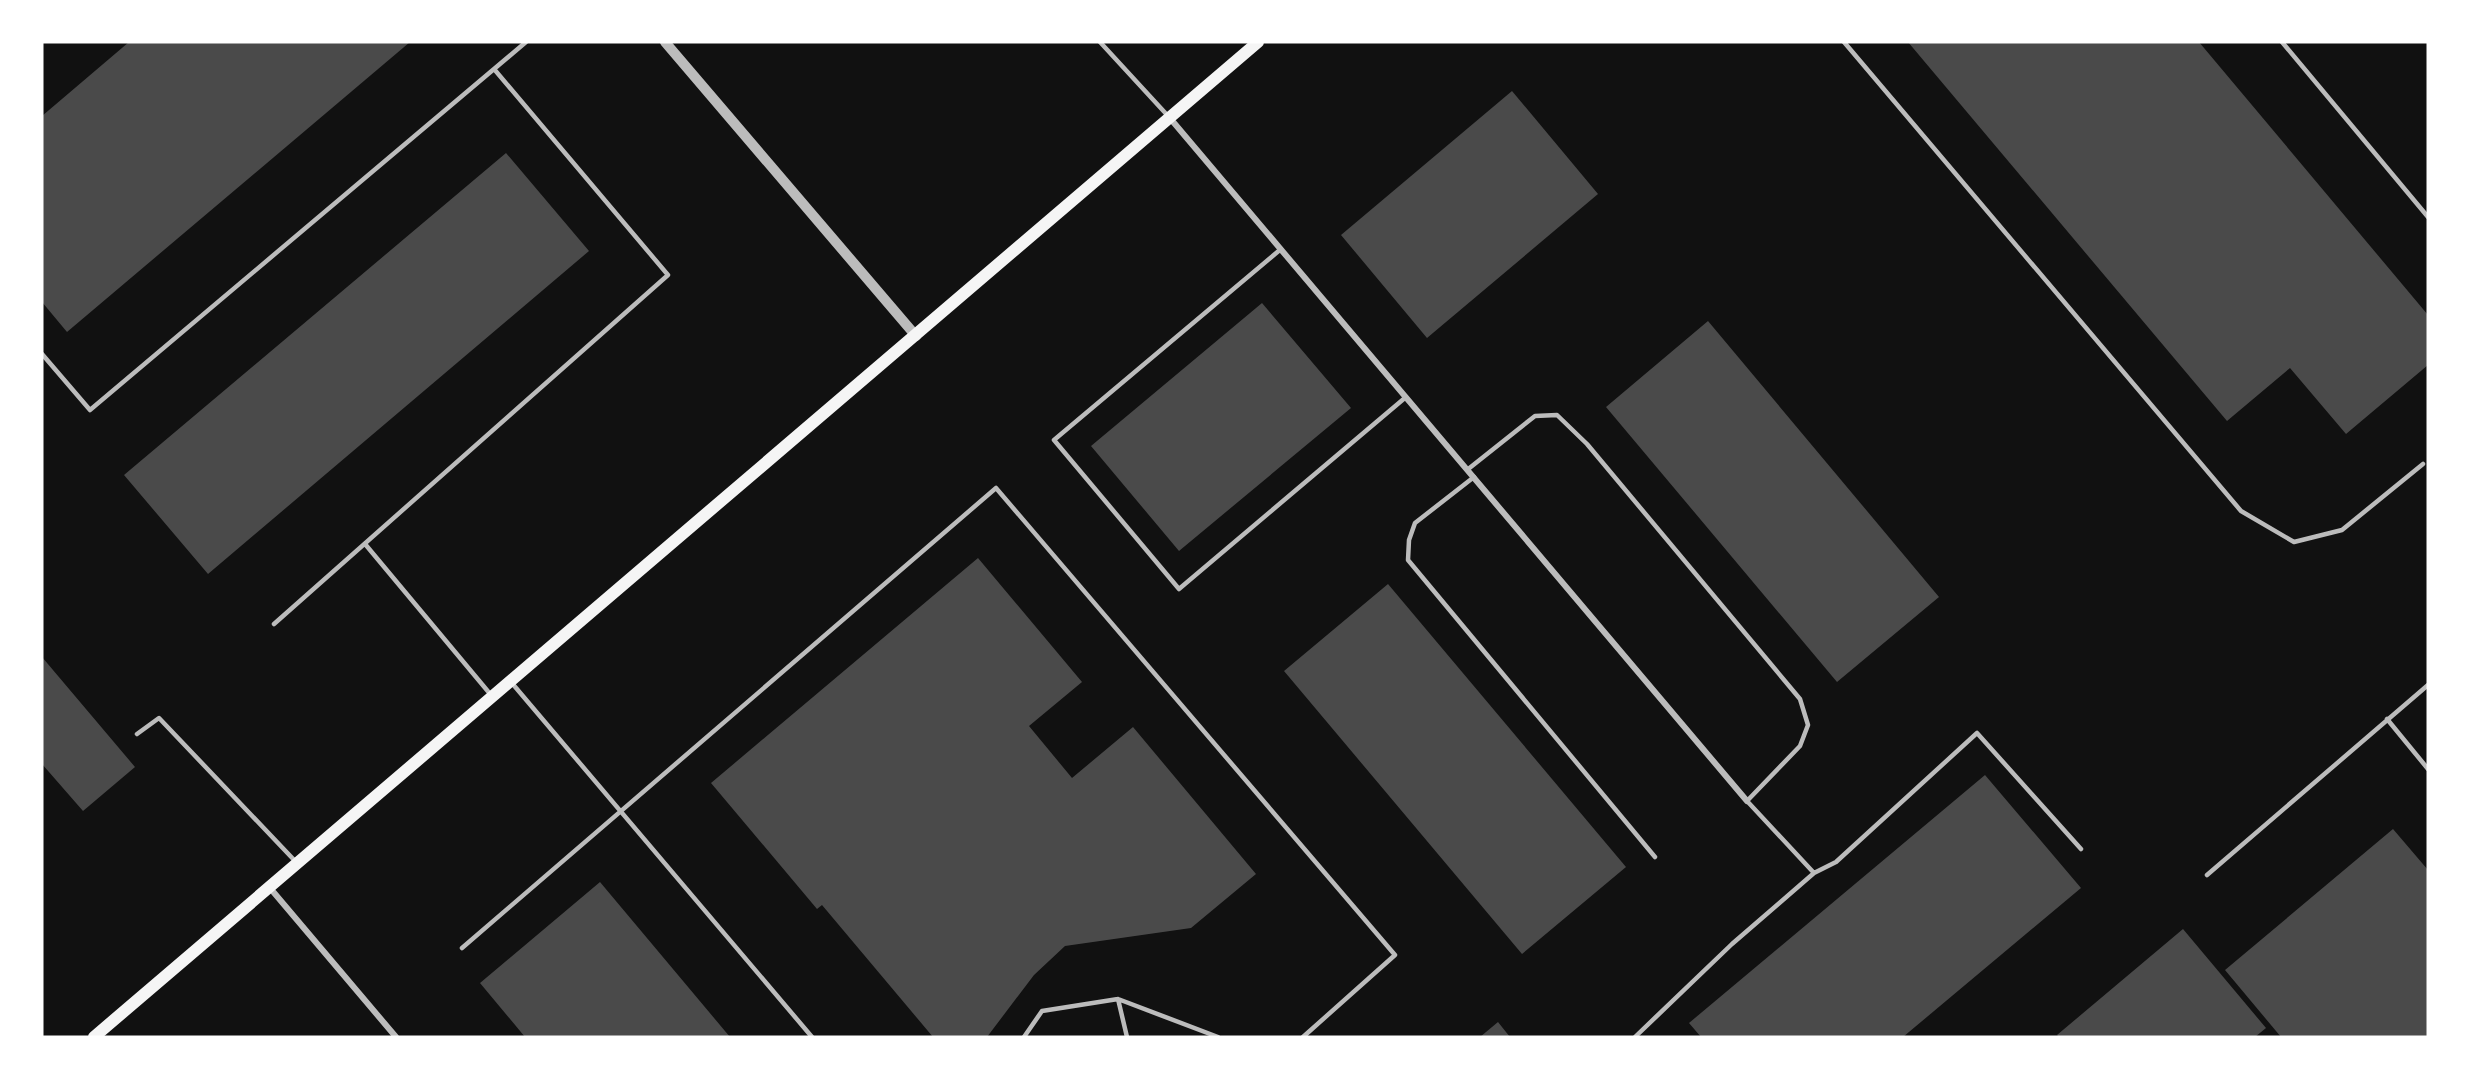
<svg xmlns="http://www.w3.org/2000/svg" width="2470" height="1079" font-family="Inter,sans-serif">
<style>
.building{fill:#4a4a4a}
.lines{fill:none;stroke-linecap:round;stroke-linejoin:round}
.service{stroke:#bcbcbc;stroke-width:4.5}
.minor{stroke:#bcbcbc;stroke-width:6}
.tertiary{stroke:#bcbcbc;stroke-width:10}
.secondary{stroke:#f5f5f5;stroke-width:12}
</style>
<rect width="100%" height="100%" fill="#111"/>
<path class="building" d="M 129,42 L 410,42 L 67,332 L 42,302 L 42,116 Z
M 1908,42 L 2199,42 L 2428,315 L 2428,365 L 2346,434 L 2290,368 L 2227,421 Z
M 1512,91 L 1598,194 L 1427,338 L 1341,235 Z
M 506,153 L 589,251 L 208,574 L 124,475 Z
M 1262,303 L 1351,408 L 1179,551 L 1091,446 Z
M 1708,321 L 1939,597 L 1837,682 L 1606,407 Z
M 978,558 L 1082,682 L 1029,726 L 1072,778 L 1133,727 L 1256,874 L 1191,928 L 1065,946 L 1034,975 L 987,1037 L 933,1037 L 822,905 L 817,909 L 711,783 Z
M 1388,584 L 1626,867 L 1522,954 L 1284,671 Z
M 42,657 L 135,767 L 83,811 L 42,764 Z
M 1985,775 L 2081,888 L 1903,1037 L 1701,1037 L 1689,1023 Z
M 2393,829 L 2428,870 L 2428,1037 L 2281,1037 L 2225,970 Z
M 600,882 L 730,1037 L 525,1037 L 480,983 Z
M 2183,929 L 2266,1028 L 2255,1037 L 2059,1037 L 2057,1035 Z
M 1498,1022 L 1510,1037 L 1480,1037 Z"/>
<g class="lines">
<path class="service" d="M 1100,42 L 1169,117
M 1844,42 L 2241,511 L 2294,542 L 2342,530 L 2423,464
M 2282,42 L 2428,217
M 1281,249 L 1054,440 L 1179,589 L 1406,397
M 42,354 L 90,410 L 526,42
M 1467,470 L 1535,416 L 1557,415 L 1587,444 L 1800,699 L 1808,725 L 1800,746 L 1747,801 L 1814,873
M 1474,477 L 1415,523 L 1409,540 L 1408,560 L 1655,857
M 365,544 L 491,695
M 274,624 L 668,275 L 494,69
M 511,682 L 812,1037
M 2387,719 L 2428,769
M 137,734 L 159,718 L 296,862
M 2207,875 L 2428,685
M 462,948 L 996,488 L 1395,955 L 1303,1037
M 1118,999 L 1127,1037
M 1024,1037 L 1042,1011 L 1118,999 L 1218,1037
M 1635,1037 L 1732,944 L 1814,873 L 1836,862 L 1977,733 L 2081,849"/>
<path class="minor" d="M 1169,117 L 1747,801
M 270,888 L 396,1037"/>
<path class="tertiary" d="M 665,42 L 916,336"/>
<path class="secondary" d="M 94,1037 L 1258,42"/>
</g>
<rect width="2470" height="1079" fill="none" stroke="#ffffff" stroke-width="87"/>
</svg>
